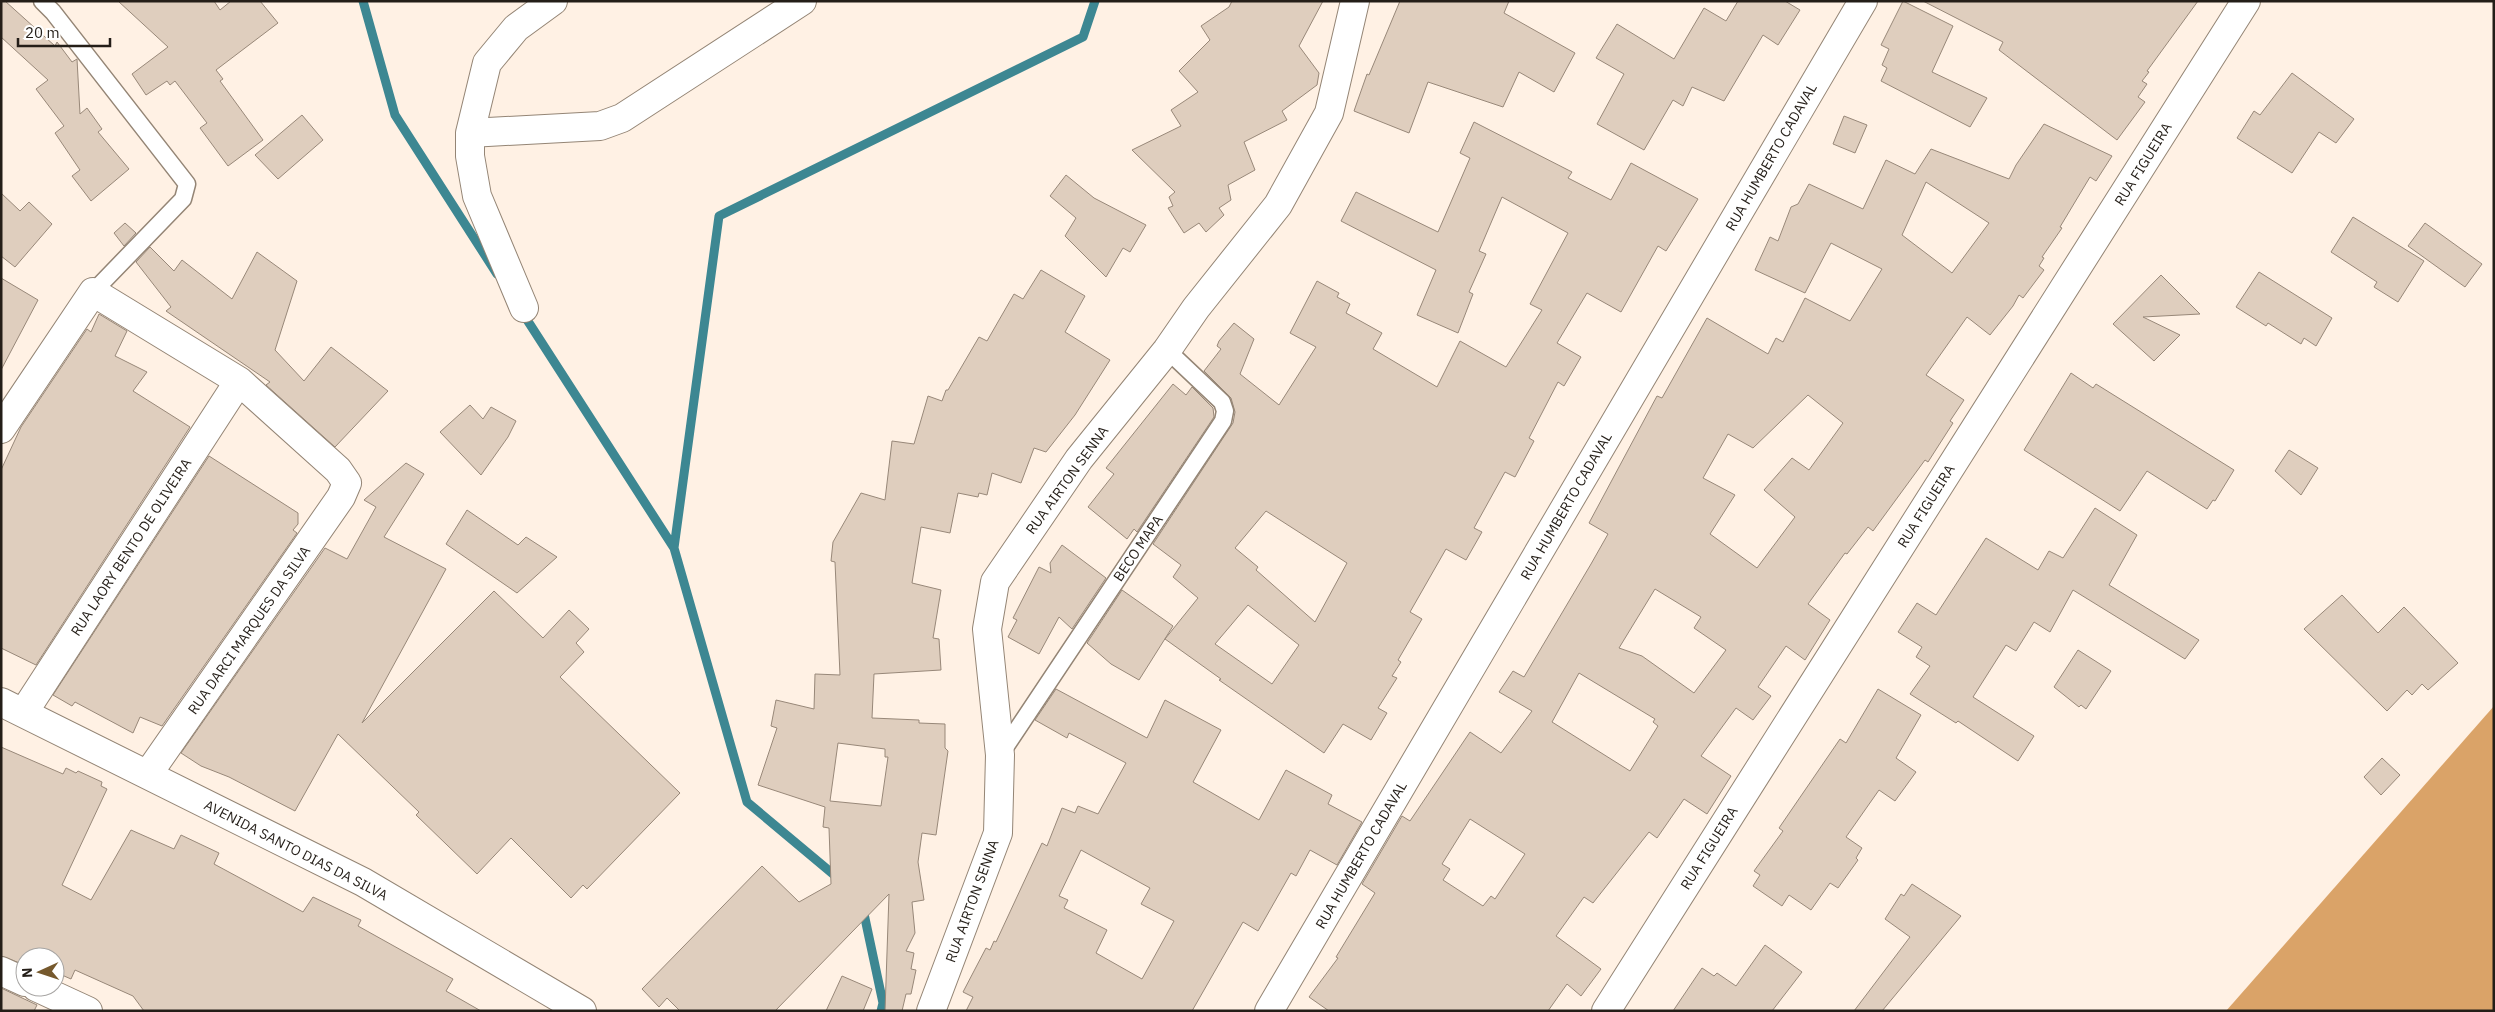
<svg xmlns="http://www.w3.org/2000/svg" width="2495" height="1012" font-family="'IBM Plex Sans',sans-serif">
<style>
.forest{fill:#daa368}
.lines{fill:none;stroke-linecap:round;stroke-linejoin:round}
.stream{stroke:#3d8792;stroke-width:9}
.building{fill:#dfcebe;stroke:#988879;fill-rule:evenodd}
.service-casing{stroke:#948575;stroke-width:19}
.minor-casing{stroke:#948575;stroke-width:30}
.tertiary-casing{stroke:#948575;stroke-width:30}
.service{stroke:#fff;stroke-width:16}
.minor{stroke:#fff;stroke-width:28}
.tertiary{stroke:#fff;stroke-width:28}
.labels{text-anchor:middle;stroke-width:5;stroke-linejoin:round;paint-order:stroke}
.street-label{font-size:14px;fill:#241e18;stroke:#fff}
</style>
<rect width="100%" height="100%" fill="#fff1e4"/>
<path class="forest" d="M 2494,706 L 2494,1011 L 2226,1011 Z"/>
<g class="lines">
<path class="stream" d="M 363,1 L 395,115 L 497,274
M 522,312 L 674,548 L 747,802 L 839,879
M 674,548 L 719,216 L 1083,37 L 1095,1
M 863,909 L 883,1003 L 881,1011"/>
</g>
<path class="building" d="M 1,1 L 5,1 L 55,46 L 57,42 L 72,62 L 77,59 L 80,114 L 87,108 L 102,129 L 98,132 L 129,169 L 91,201 L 72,176 L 80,170 L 55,133 L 64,126 L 36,89 L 48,80 L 1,37 Z
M 118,1 L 214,1 L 220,10 L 231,1 L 260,1 L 278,23 L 216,70 L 223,79 L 220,81 L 263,140 L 228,166 L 200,128 L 207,123 L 175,81 L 170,85 L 167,81 L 146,95 L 132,74 L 168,47 Z
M 1232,1 L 1323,1 L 1299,46 L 1319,73 L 1317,85 L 1282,111 L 1287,120 L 1244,142 L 1255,170 L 1228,185 L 1231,200 L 1219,208 L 1224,215 L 1206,232 L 1199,223 L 1184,233 L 1168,208 L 1173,206 L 1169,197 L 1175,192 L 1132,150 L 1181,126 L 1171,110 L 1198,92 L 1179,71 L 1210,40 L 1201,26 L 1229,7 Z
M 1400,1 L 1509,1 L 1504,13 L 1575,53 L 1554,92 L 1519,72 L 1503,107 L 1428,82 L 1409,133 L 1354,111 L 1367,74 L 1369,75 Z
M 1738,1 L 1785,1 L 1800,10 L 1778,45 L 1763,35 L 1724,101 L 1692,87 L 1683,106 L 1673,100 L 1644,150 L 1597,124 L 1624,74 L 1596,58 L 1617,24 L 1674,59 L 1704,8 L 1726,21 Z
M 1903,1 L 1953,26 L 1932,72 L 1987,98 L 1970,127 L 1881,81 L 1887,68 L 1882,65 L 1889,49 L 1881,45 Z
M 1923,1 L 2198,1 L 2147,71 L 2149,72 L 2142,81 L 2147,84 L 2138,97 L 2145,102 L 2117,140 L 1999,50 L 2003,42 Z
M 2292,73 L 2354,119 L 2336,143 L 2319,132 L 2292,173 L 2237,138 L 2254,111 L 2260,115 Z
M 302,115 L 323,140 L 278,179 L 255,155 Z
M 1844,116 L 1867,125 L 1855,153 L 1833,144 Z
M 1474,122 L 1572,172 L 1568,178 L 1611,200 L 1631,163 L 1698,199 L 1666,251 L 1658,246 L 1621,312 L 1587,293 L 1557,343 L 1581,357 L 1564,386 L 1558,382 L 1529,438 L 1534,441 L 1515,477 L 1505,472 L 1474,528 L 1482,532 L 1466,560 L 1446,549 L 1410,612 L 1422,619 L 1398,660 L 1401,662 L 1392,676 L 1397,678 L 1378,708 L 1387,713 L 1371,740 L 1343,724 L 1324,753 L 1219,680 L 1221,679 L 1165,639 L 1198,598 L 1173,577 L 1181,565 L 1153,544 L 1233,423 L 1235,412 L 1231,398 L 1204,371 L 1221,349 L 1217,346 L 1219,341 L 1234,323 L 1254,339 L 1240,374 L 1279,405 L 1316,347 L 1290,333 L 1317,281 L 1339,293 L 1337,297 L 1350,304 L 1346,313 L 1382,333 L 1373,349 L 1437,387 L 1460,341 L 1506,367 L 1542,310 L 1530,304 L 1568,233 L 1502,197 L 1479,251 L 1486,254 L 1469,292 L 1473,294 L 1458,333 L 1417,315 L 1436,270 L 1341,221 L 1356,192 L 1438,232 L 1470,158 L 1460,153 ZM 1266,511 L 1347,563 L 1315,622 L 1256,570 L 1258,567 L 1235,548 ZM 1248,605 L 1299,645 L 1272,684 L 1215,644 Z
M 2044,124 L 2112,156 L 2096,181 L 2090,177 L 2060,227 L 2062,228 L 2042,257 L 2044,258 L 2039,266 L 2044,270 L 2023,298 L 2019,295 L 2013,306 L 1990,335 L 1967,317 L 1926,375 L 1964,400 L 1950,421 L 1953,423 L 1928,462 L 1925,460 L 1873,531 L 1868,527 L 1847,554 L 1845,553 L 1808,604 L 1830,620 L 1805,660 L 1786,646 L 1758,687 L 1771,696 L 1753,720 L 1736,708 L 1701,756 L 1731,776 L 1707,814 L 1684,799 L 1657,838 L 1649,832 L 1593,903 L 1584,897 L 1556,936 L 1601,969 L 1581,996 L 1567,984 L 1548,1011 L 1329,1011 L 1309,997 L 1338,958 L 1336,957 L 1375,893 L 1362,884 L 1402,816 L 1410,821 L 1470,732 L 1501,753 L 1532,711 L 1499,692 L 1513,671 L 1524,677 L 1591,564 L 1608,534 L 1589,523 L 1657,396 L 1662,398 L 1707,318 L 1768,354 L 1776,338 L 1783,342 L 1805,298 L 1850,321 L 1882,269 L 1831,243 L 1805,293 L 1755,270 L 1770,237 L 1778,241 L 1791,207 L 1798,204 L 1809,184 L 1863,209 L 1886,160 L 1915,174 L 1931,149 L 2009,179 L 2016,165 ZM 1926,182 L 1989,223 L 1952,273 L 1902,235 ZM 1808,395 L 1843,423 L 1809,470 L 1792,458 L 1764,490 L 1795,517 L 1757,568 L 1710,534 L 1735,495 L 1703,478 L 1728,434 L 1753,448 ZM 1655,589 L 1701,617 L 1694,628 L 1726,650 L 1694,693 L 1642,656 L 1619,648 ZM 1579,673 L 1655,719 L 1653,722 L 1658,726 L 1630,771 L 1552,722 ZM 1470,819 L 1525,854 L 1495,899 L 1491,896 L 1483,906 L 1443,880 L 1450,869 L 1442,864 Z
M 1066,175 L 1094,198 L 1146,225 L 1130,252 L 1123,248 L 1106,277 L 1065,236 L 1076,218 L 1050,196 Z
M 1,193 L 20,211 L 29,202 L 52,224 L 15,267 L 1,256 Z
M 2353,217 L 2424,261 L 2398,302 L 2374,287 L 2377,282 L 2331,252 Z
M 125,223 L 136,233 L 124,246 L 114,233 Z
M 2425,223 L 2482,264 L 2465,287 L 2408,246 Z
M 150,247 L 174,271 L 182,260 L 232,299 L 257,252 L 297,281 L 275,350 L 304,381 L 331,347 L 388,391 L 335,447 L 266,385 L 270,382 L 166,311 L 171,307 L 136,262 Z
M 1041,270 L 1085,296 L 1065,332 L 1110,360 L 1075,415 L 1046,452 L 1034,448 L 1021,483 L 992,473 L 987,495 L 979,493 L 978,497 L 958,493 L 950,533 L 921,527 L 912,583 L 941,590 L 933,638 L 939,639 L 941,670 L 874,674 L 872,718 L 919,720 L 919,723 L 945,724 L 945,748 L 948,751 L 936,835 L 922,833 L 918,862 L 924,900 L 912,902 L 915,933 L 906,951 L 914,953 L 911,969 L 916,970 L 911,994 L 906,994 L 902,1011 L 885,1011 L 889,894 L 775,1011 L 680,1011 L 667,998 L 659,1007 L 642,989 L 762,866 L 799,902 L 831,884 L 829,828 L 823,827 L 825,807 L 758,785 L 777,728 L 771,726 L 776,700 L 814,709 L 815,674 L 840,675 L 835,562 L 831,561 L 833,542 L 861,493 L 885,500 L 892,441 L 914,444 L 928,396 L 942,401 L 946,390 L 948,390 L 979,337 L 987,341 L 1014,294 L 1023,299 ZM 838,743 L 885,749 L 885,757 L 888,757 L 881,806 L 830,801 Z
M 2259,272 L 2332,318 L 2316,346 L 2304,338 L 2301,344 L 2268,323 L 2266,326 L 2236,307 Z
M 2161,275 L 2200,314 L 2143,317 L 2180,335 L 2154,361 L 2113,324 Z
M 1,278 L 38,300 L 1,370 Z
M 99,314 L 127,331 L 115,356 L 147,372 L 133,391 L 190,427 L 36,665 L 1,648 L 1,470 L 21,427 L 87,329 L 91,332 Z
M 2071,373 L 2093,388 L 2096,384 L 2234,470 L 2215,501 L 2213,500 L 2207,509 L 2147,471 L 2120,511 L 2024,450 Z
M 1173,384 L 1186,395 L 1192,387 L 1213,408 L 1214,417 L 1137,532 L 1134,529 L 1127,539 L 1088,507 L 1114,474 L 1106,468 Z
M 470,405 L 483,419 L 491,407 L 516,421 L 508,437 L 481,475 L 440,432 Z
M 2289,450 L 2318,468 L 2301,495 L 2275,471 Z
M 209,456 L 298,513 L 298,524 L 293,530 L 297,533 L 162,726 L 140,717 L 133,733 L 75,702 L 72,706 L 53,695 Z
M 406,463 L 424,474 L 384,537 L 446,569 L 362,723 L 494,591 L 543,638 L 569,610 L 589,629 L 576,643 L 584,652 L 560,677 L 680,793 L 587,889 L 583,885 L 571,898 L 511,838 L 477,874 L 416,815 L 419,812 L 338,734 L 295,811 L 229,777 L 201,766 L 181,753 L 325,548 L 347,559 L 376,507 L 364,500 Z
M 2095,508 L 2137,535 L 2109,585 L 2199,640 L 2185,659 L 2073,590 L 2050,632 L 2034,622 L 2016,651 L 2006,645 L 1973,697 L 2034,736 L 2018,761 L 1958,721 L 1956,723 L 1910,694 L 1930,666 L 1916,657 L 1922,647 L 1898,632 L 1917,603 L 1936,615 L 1986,538 L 2038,570 L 2049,551 L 2063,558 Z
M 467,510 L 518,545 L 526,537 L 557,557 L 517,593 L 446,544 Z
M 1062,545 L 1106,578 L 1072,629 L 1059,617 L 1039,654 L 1008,637 L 1017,620 L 1013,618 L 1039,567 L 1051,573 L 1050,563 Z
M 1122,590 L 1173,626 L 1139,680 L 1111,664 L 1087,643 Z
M 2342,595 L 2378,633 L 2404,607 L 2458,663 L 2428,690 L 2422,684 L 2412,695 L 2407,690 L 2387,711 L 2304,629 Z
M 2078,650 L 2111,671 L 2086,709 L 2081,705 L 2079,707 L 2054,687 Z
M 1056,689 L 1147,738 L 1165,700 L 1221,730 L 1193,782 L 1259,820 L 1286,770 L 1332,795 L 1328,804 L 1362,822 L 1337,865 L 1310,850 L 1296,876 L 1291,873 L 1258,931 L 1243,922 L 1192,1011 L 966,1011 L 973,997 L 963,992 L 986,948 L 990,950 L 994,941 L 996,942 L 1042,843 L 1047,846 L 1062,808 L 1075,813 L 1078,806 L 1098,814 L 1126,763 L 1069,733 L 1067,738 L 1035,720 ZM 1081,850 L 1150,888 L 1141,904 L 1174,921 L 1142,979 L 1096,953 L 1107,930 L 1064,908 L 1068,900 L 1059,896 Z
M 1878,689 L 1921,715 L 1896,758 L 1916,772 L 1895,801 L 1879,790 L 1846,837 L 1862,848 L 1856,858 L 1858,860 L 1838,888 L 1830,883 L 1811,910 L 1789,895 L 1782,906 L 1753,886 L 1760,875 L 1754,871 L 1783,831 L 1779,828 L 1840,739 L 1846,743 Z
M 1,747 L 63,774 L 66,768 L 76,773 L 78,771 L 102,782 L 101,786 L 107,789 L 62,885 L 91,900 L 131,830 L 174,849 L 181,835 L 219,853 L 214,864 L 303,912 L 313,897 L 361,920 L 358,926 L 453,979 L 446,991 L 481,1011 L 144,1011 L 133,996 L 75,970 L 71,979 L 55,972 L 55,957 L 25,957 L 25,965 L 1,956 Z
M 2382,758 L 2400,775 L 2381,795 L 2364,777 Z
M 1912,884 L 1961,916 L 1882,1011 L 1854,1011 L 1910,937 L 1885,919 L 1901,894 L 1904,896 Z
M 1765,945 L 1802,972 L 1772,1011 L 1673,1011 L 1702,968 L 1714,976 L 1717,973 L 1736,986 Z
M 842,976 L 872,989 L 863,1011 L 826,1011 Z
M 1,988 L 37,1005 L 34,1011 L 1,1011 Z"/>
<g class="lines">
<defs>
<path id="service" d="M 42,1 L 53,12 L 187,184 L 183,199 L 93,292
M 1000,755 L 1223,421 L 1225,411 L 1222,402 L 1167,350"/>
<path id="minor" d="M 470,133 L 600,126 L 622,118 L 802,1
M 524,308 L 477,196 L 470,156 L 470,133 L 487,63 L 516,28 L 553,1
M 1,429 L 93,292 L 239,381 L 338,470 L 347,483 L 341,497 L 148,774
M 24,712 L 239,381
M 1,971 L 25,982
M 36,987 L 88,1011
M 931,1011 L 998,833 L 1000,755 L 987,629 L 995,582 L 1079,459 L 1167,350 L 1196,308 L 1278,205 L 1329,113 L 1355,1
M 1269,1011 L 1863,1
M 1606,1011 L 2246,1"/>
<path id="tertiary" d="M 1,702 L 363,882 L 582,1011"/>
</defs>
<use href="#service" class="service-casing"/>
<use href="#minor" class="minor-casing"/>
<use href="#tertiary" class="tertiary-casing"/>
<use href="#service" class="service"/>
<use href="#minor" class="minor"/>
<use href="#tertiary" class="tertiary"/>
</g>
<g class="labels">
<g class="street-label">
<text transform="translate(1771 157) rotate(-60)" y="5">RUA HUMBERTO CADAVAL</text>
<text transform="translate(2143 164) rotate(-58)" y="5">RUA FIGUEIRA</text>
<text transform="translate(1067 480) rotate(-54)" y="5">RUA AIRTON SENNA</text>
<text transform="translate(1566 506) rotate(-60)" y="5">RUA HUMBERTO CADAVAL</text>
<text transform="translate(1926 506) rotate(-58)" y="5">RUA FIGUEIRA</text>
<text transform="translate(131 547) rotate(-57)" y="5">RUA LAORY BENTO DE OLIVEIRA</text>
<text transform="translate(1138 548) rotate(-56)" y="5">BECO MAPA</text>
<text transform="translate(249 630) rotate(-55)" y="5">RUA DARCI MARQUES DA SILVA</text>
<text transform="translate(1709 848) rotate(-58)" y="5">RUA FIGUEIRA</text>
<text transform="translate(296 850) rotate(27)" y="5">AVENIDA SANTO DIAS DA SILVA</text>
<text transform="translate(1361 855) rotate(-60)" y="5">RUA HUMBERTO CADAVAL</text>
<text transform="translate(972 901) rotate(-70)" y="5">RUA AIRTON SENNA</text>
</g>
</g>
<rect width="2495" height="1012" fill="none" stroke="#241e18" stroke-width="5"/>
<g transform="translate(40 972) rotate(267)"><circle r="24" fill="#ffffff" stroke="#a7a5a3"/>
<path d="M0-4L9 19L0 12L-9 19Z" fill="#76592d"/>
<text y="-8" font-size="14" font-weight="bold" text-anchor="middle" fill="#241e18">N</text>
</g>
<path d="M18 38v8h92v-8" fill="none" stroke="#241e18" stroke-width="2.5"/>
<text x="25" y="38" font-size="15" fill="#241e18" stroke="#ffffff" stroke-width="4" paint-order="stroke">20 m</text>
</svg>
